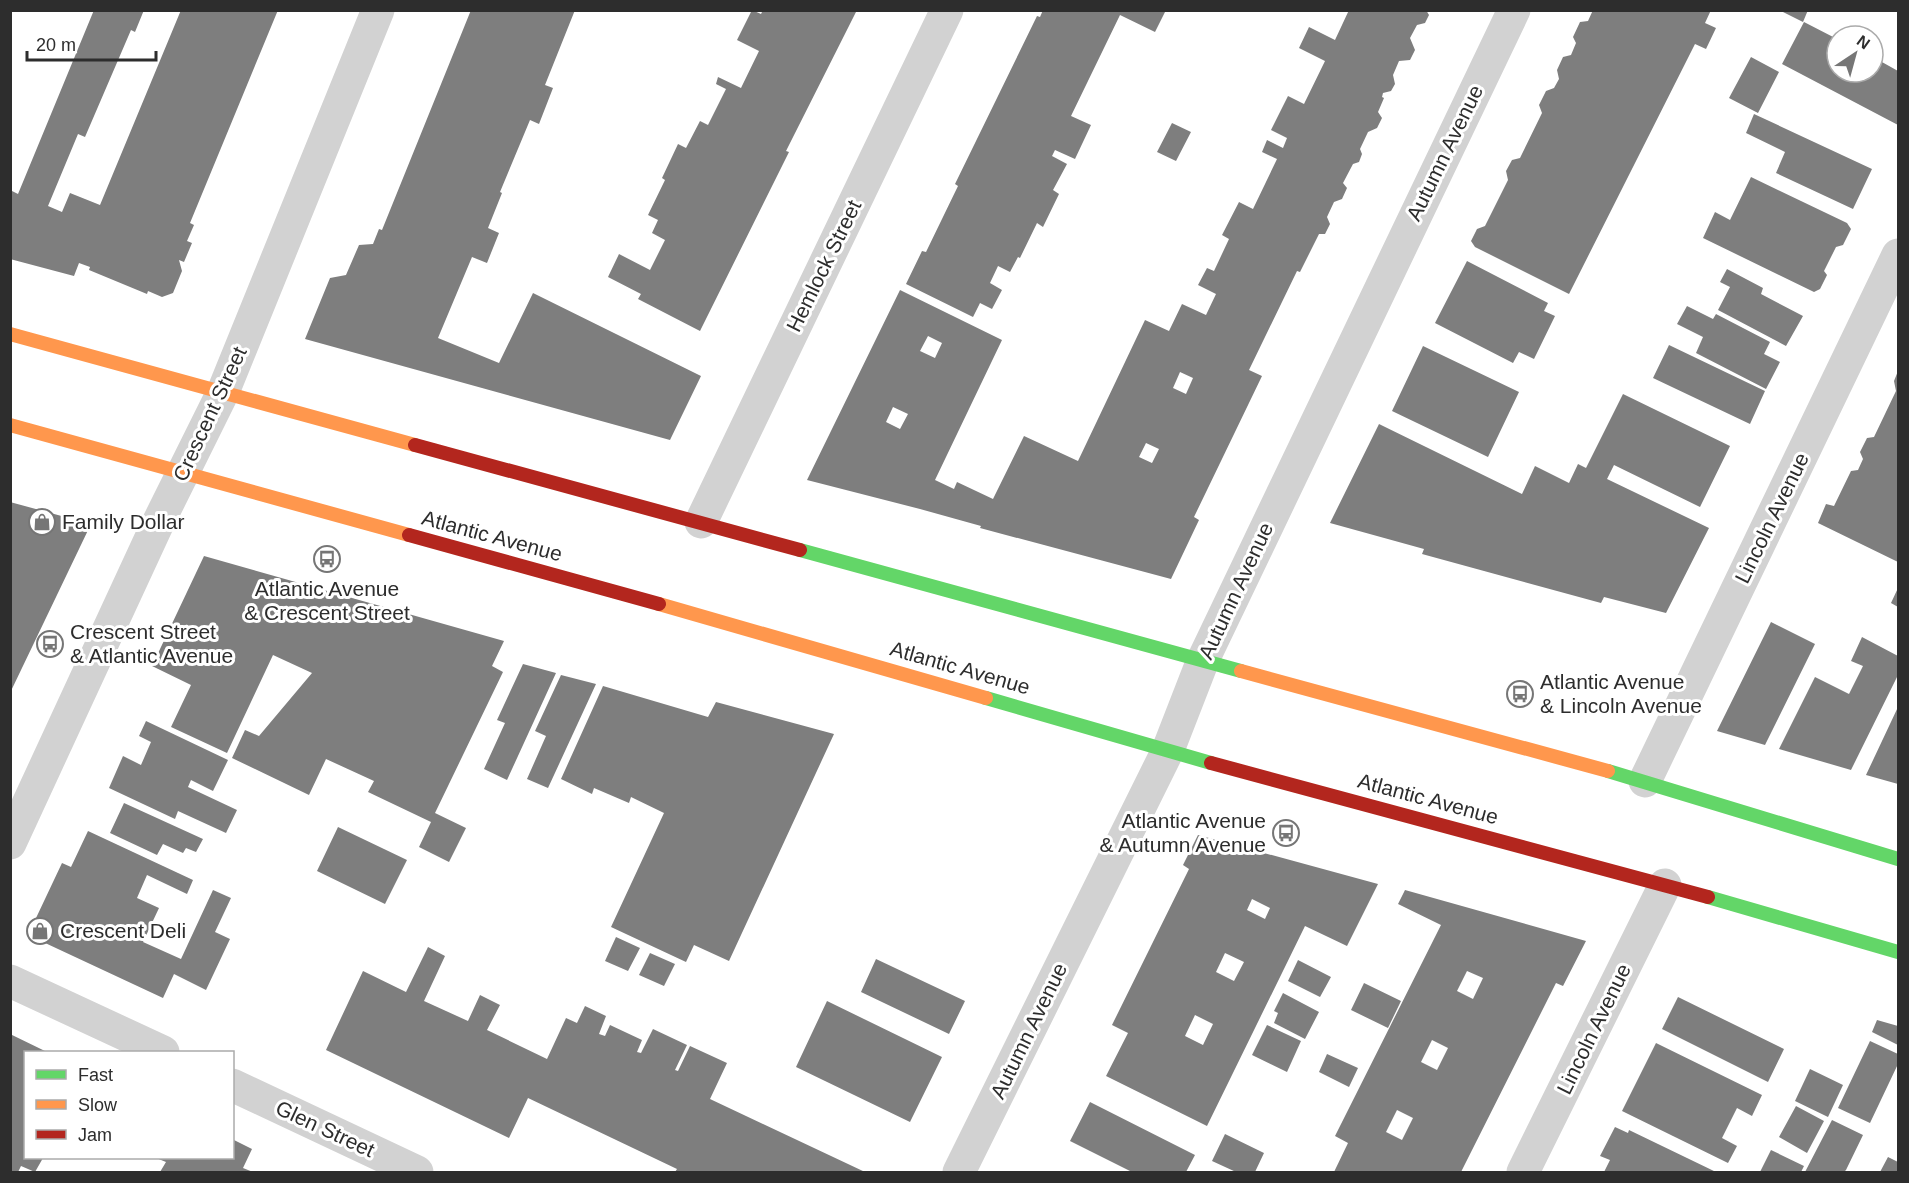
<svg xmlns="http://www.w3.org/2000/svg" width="1909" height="1183" font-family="Helvetica,sans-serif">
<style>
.building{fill:#7e7e7e;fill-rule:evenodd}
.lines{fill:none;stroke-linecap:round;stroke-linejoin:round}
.street{stroke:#d2d2d2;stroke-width:33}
.fast{stroke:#63d668;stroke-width:14}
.slow{stroke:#ff974d;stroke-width:14}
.jam{stroke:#b3261e;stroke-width:14}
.labels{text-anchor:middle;stroke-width:6;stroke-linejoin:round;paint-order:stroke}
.street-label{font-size:21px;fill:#2d2d2d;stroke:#fff}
.poi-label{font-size:21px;fill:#2d2d2d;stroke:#fff;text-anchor:start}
</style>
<rect width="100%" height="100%" fill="#fff"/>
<path class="building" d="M 94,10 L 144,10 L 135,32 L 131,30 L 85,137 L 78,134 L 48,206 L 62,212 L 70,193 L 100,205 L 181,10 L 278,10 L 190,223 L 194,225 L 187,241 L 192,243 L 184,262 L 179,260 L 182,271 L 173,293 L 162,297 L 148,291 L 147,294 L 89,270 L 90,267 L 79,263 L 74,276 L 10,259 L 10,190 L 18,194 Z
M 471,10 L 575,10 L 545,85 L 553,88 L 539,124 L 530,120 L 500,192 L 502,193 L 488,228 L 499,233 L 487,263 L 472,257 L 438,338 L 499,363 L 533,293 L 701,376 L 670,440 L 305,339 L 330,278 L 346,275 L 359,245 L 373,244 L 379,229 L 382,230 Z
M 752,10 L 761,14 L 763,10 L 857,10 L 786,151 L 789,152 L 700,331 L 638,299 L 641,294 L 608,277 L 619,254 L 650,270 L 665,240 L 652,233 L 658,220 L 648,215 L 665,180 L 662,178 L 678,144 L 686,148 L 700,121 L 708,125 L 726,89 L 716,84 L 718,77 L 741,88 L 759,51 L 737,40 Z
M 1043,10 L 1166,10 L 1155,32 L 1120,15 L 1071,116 L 1091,125 L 1075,159 L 1055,150 L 1052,156 L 1067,164 L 1053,190 L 1059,194 L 1043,227 L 1037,223 L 1020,258 L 1018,257 L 1010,272 L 998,266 L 990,283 L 1002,290 L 992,309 L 980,303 L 973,317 L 906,284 L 922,251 L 926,252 L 958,186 L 955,184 L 1037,16 L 1040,17 Z
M 1349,10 L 1426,10 L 1429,15 L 1425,23 L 1417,25 L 1410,38 L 1415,50 L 1410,60 L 1399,61 L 1393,75 L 1395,84 L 1391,91 L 1383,93 L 1382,97 L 1384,98 L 1378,112 L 1382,118 L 1377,128 L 1368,132 L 1360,149 L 1362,154 L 1359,162 L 1353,164 L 1343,183 L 1347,188 L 1342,199 L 1334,202 L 1327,217 L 1330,224 L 1325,234 L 1319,234 L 1300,272 L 1297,271 L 1249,370 L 1262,376 L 1194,517 L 1199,520 L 1171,579 L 980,528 L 981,526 L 920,509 L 807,480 L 900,290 L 1002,340 L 935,480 L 954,489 L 957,482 L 993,499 L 1024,436 L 1078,461 L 1145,320 L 1169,331 L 1182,304 L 1206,315 L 1216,294 L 1198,285 L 1207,268 L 1214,271 L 1229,239 L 1222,235 L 1239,202 L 1253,209 L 1277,159 L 1262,152 L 1267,140 L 1283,148 L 1287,138 L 1271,130 L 1288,96 L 1304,104 L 1325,61 L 1299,48 L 1309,27 L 1335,40 ZM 928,336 L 942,343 L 935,358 L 920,351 ZM 1180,372 L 1193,378 L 1186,394 L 1173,388 ZM 893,407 L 908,414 L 900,429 L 886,422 ZM 1146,443 L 1159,449 L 1152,463 L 1139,457 Z
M 1593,10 L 1711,10 L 1705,23 L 1716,28 L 1706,49 L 1695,44 L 1569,294 L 1475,247 L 1471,241 L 1477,229 L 1485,226 L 1508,180 L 1506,171 L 1512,160 L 1520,158 L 1542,113 L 1539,105 L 1546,91 L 1554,88 L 1559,79 L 1557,70 L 1563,57 L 1571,55 L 1576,43 L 1573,37 L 1580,22 L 1588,21 Z
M 1779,10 L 1808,10 L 1803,22 Z
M 1804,22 L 1837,39 L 1837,72 L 1873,72 L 1873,57 L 1898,71 L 1898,125 L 1782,64 Z
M 1751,57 L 1779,72 L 1758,113 L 1729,98 Z
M 1754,114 L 1872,169 L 1853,209 L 1776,173 L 1785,152 L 1746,133 Z
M 1172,123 L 1191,132 L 1176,161 L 1157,152 Z
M 1751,177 L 1847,223 L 1851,229 L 1843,245 L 1836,247 L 1824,271 L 1827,275 L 1820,289 L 1814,292 L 1703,238 L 1715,212 L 1730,220 Z
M 1467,261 L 1548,303 L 1544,311 L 1555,316 L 1534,359 L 1519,352 L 1513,363 L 1435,323 Z
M 1727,269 L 1763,288 L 1761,294 L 1803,316 L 1786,346 L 1718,310 L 1730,287 L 1720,282 Z
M 1687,306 L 1713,319 L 1716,314 L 1770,342 L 1764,354 L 1780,362 L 1766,389 L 1696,353 L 1703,337 L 1677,324 Z
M 1669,345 L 1765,391 L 1750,424 L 1653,378 Z
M 1423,346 L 1519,392 L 1488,457 L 1392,411 Z
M 1898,371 L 1898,562 L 1818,523 L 1826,504 L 1834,506 L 1851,471 L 1858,470 L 1863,459 L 1860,452 L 1867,438 L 1874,437 L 1896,391 L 1894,381 Z
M 1623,394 L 1730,446 L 1700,507 L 1614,465 L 1607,479 L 1709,528 L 1666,613 L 1604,597 L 1601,603 L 1422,554 L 1424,549 L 1330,523 L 1379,424 L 1522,494 L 1535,466 L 1569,483 L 1578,464 L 1586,468 Z
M 10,502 L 91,524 L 10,693 Z
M 204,556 L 504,641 L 492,666 L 503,672 L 435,813 L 466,828 L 449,862 L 419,847 L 431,822 L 368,792 L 374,781 L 326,759 L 309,795 L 232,758 L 245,730 L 259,736 L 312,673 L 273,655 L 227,753 L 171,727 L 191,685 L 152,666 Z
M 1898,588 L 1898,607 L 1891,603 Z
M 1771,622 L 1815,644 L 1765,745 L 1717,731 Z
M 1862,637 L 1898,656 L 1898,675 L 1851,770 L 1779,749 L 1815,677 L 1849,694 L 1863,666 L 1851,661 Z
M 523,664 L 556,673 L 507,780 L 484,769 L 505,723 L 497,720 Z
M 561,675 L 596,684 L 548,788 L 527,779 L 546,736 L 535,731 Z
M 603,686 L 708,717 L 716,702 L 834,734 L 729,961 L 694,945 L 686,962 L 611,927 L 664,813 L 631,797 L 629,803 L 594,788 L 592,794 L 561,779 Z
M 1898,707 L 1898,784 L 1866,775 Z
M 146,721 L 228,760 L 213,791 L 191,780 L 188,787 L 237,810 L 226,833 L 178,811 L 175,819 L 109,788 L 123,756 L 141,765 L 151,742 L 139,736 Z
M 124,803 L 203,839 L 196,852 L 186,848 L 183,853 L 163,844 L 157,855 L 110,833 Z
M 338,827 L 407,860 L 385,904 L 317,871 Z
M 88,831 L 193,880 L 187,894 L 147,875 L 137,898 L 159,908 L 143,942 L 181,959 L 213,890 L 231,898 L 215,932 L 230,939 L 206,990 L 174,974 L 163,998 L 28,935 L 62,863 L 71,867 Z
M 1198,835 L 1378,884 L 1347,946 L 1305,926 L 1207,1126 L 1106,1076 L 1128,1033 L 1112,1025 L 1189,869 L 1183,865 ZM 1252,899 L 1270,908 L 1265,919 L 1247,910 ZM 1225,953 L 1244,962 L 1234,981 L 1216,972 ZM 1195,1015 L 1213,1024 L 1203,1045 L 1185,1036 Z
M 1405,890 L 1586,941 L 1563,986 L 1556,983 L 1461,1172 L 1334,1172 L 1348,1143 L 1335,1136 L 1441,925 L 1398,904 ZM 1467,971 L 1483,978 L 1473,999 L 1457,991 ZM 1432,1040 L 1448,1048 L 1437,1070 L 1421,1062 ZM 1397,1110 L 1413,1118 L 1402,1140 L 1386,1132 Z
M 616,937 L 640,948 L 628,971 L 605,961 Z
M 428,947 L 445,956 L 424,1001 L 468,1021 L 480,995 L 500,1005 L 487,1030 L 547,1059 L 566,1018 L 577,1023 L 585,1006 L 606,1016 L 599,1034 L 605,1036 L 610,1025 L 642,1040 L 637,1052 L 641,1053 L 653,1029 L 687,1045 L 675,1070 L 678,1071 L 690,1046 L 727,1063 L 710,1099 L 865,1172 L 675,1172 L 677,1169 L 528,1098 L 509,1138 L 326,1050 L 363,971 L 406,992 Z
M 650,953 L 675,964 L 664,986 L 639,975 Z
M 876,959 L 965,1001 L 949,1034 L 861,992 Z
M 1298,960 L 1331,977 L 1320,997 L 1288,981 Z
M 1364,983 L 1401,1001 L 1388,1028 L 1351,1010 Z
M 1283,993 L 1319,1012 L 1305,1039 L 1274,1023 L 1278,1013 L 1274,1011 Z
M 1678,997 L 1784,1049 L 1768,1082 L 1662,1029 Z
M 827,1001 L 942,1057 L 910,1122 L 796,1067 Z
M 1877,1020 L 1898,1026 L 1898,1045 L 1872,1032 Z
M 1267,1025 L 1301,1041 L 1287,1072 L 1252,1055 Z
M 10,1034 L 47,1052 L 26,1052 L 26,1158 L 43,1158 L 35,1172 L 21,1166 L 18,1172 L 10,1172 Z
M 1870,1041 L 1898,1054 L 1898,1064 L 1870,1123 L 1838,1108 Z
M 1656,1043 L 1762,1095 L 1752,1116 L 1737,1108 L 1722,1138 L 1737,1146 L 1728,1163 L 1622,1111 Z
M 1327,1054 L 1358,1068 L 1349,1087 L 1319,1072 Z
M 1810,1069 L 1843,1085 L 1828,1117 L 1795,1101 Z
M 1090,1102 L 1195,1155 L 1186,1172 L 1132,1172 L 1070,1141 Z
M 1796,1106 L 1824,1121 L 1807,1153 L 1779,1137 Z
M 1832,1120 L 1863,1135 L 1846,1170 L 1844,1172 L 1805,1172 Z
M 1615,1127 L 1628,1133 L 1629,1130 L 1716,1172 L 1604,1172 L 1610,1160 L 1600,1156 Z
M 1225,1134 L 1264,1153 L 1255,1172 L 1236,1172 L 1212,1161 Z
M 232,1139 L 252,1149 L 243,1168 L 253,1172 L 160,1172 L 166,1162 L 156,1158 L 232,1158 Z
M 1771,1150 L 1804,1166 L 1801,1172 L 1760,1172 Z
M 1888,1157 L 1898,1162 L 1898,1172 L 1880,1172 Z"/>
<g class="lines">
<path class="street" d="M 701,522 L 947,10
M 1645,781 L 1898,255
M 10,843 L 157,525 L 223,392 L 378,10
M 10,981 L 163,1052
M 232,1085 L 417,1172
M 959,1172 L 1168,750 L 1203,660 L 1514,10
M 1523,1172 L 1665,885"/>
<path class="fast" d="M 800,550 L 1241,671
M 986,698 L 1211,763
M 1608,771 L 1898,859
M 1708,897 L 1898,952"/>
<path class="slow" d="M 10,334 L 415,445
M 10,425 L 409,535
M 659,604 L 986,698
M 1241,671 L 1608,771"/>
<path class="jam" d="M 415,445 L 800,550
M 409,535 L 659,604
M 1211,763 L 1708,897"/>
</g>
<defs>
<symbol id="shop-ring" viewBox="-11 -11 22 22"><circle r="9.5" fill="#fff" stroke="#767676" stroke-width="1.5"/><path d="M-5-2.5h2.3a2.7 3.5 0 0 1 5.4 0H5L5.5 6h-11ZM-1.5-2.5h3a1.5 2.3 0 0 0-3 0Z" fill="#767676"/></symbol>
<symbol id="bus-ring" viewBox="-11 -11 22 22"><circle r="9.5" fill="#fff" stroke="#767676" stroke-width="1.5"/><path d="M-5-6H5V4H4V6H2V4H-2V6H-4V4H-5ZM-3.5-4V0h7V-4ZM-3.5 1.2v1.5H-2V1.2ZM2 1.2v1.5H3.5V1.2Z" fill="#767676"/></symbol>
</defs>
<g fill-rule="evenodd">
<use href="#shop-ring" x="27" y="507" width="30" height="30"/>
<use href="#bus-ring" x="312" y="544" width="30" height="30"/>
<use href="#bus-ring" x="35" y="629" width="30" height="30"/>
<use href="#bus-ring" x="1505" y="679" width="30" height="30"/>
<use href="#bus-ring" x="1271" y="818" width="30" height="30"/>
<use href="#shop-ring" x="25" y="916" width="30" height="30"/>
</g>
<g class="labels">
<g class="street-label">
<text transform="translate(1445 153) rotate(-64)" y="7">Autumn Avenue</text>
<text transform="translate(824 266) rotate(-64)" y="7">Hemlock Street</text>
<text transform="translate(210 414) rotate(-65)" y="7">Crescent Street</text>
<text transform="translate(1772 518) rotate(-64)" y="7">Lincoln Avenue</text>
<text transform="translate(492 536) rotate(15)" y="7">Atlantic Avenue</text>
<text transform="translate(1236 591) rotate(-65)" y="7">Autumn Avenue</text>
<text transform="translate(960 668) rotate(16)" y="7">Atlantic Avenue</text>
<text transform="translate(1428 799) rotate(15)" y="7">Atlantic Avenue</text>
<text transform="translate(1594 1029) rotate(-64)" y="7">Lincoln Avenue</text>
<text transform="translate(1029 1031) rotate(-64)" y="7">Autumn Avenue</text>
<text transform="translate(325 1129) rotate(25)" y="7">Glen Street</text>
</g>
<g class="poi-label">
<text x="62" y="529">Family Dollar</text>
<text x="327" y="596" text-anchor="middle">Atlantic Avenue<tspan x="327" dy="24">&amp; Crescent Street</tspan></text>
<text x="70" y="639">Crescent Street<tspan x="70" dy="24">&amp; Atlantic Avenue</tspan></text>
<text x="1540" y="689">Atlantic Avenue<tspan x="1540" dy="24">&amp; Lincoln Avenue</tspan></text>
<text x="1266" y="828" text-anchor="end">Atlantic Avenue<tspan x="1266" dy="24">&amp; Autumn Avenue</tspan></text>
<text x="60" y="938">Crescent Deli</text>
</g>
</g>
<rect width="1909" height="1183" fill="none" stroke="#2d2d2d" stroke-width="24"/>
<rect x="24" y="1051" width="210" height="108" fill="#ffffff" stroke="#ababab" stroke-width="1.5"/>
<rect x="36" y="1070" width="30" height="9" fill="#63d668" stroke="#ababab" stroke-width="1.5"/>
<text x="78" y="1081" font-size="18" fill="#2d2d2d">Fast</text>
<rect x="36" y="1100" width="30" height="9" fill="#ff974d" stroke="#ababab" stroke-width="1.5"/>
<text x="78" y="1111" font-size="18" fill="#2d2d2d">Slow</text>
<rect x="36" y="1130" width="30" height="9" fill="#b3261e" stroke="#ababab" stroke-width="1.5"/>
<text x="78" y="1141" font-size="18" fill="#2d2d2d">Jam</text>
<g transform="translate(1855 54) rotate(36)"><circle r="28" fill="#ffffff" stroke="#ababab" stroke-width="1.5"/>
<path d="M0-4.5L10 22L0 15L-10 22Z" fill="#767676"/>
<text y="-9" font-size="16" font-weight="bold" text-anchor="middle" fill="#2d2d2d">N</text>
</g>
<path d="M27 51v9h129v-9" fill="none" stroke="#2d2d2d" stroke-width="3"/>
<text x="36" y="51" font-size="18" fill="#2d2d2d" stroke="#ffffff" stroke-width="4.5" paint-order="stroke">20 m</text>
</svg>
